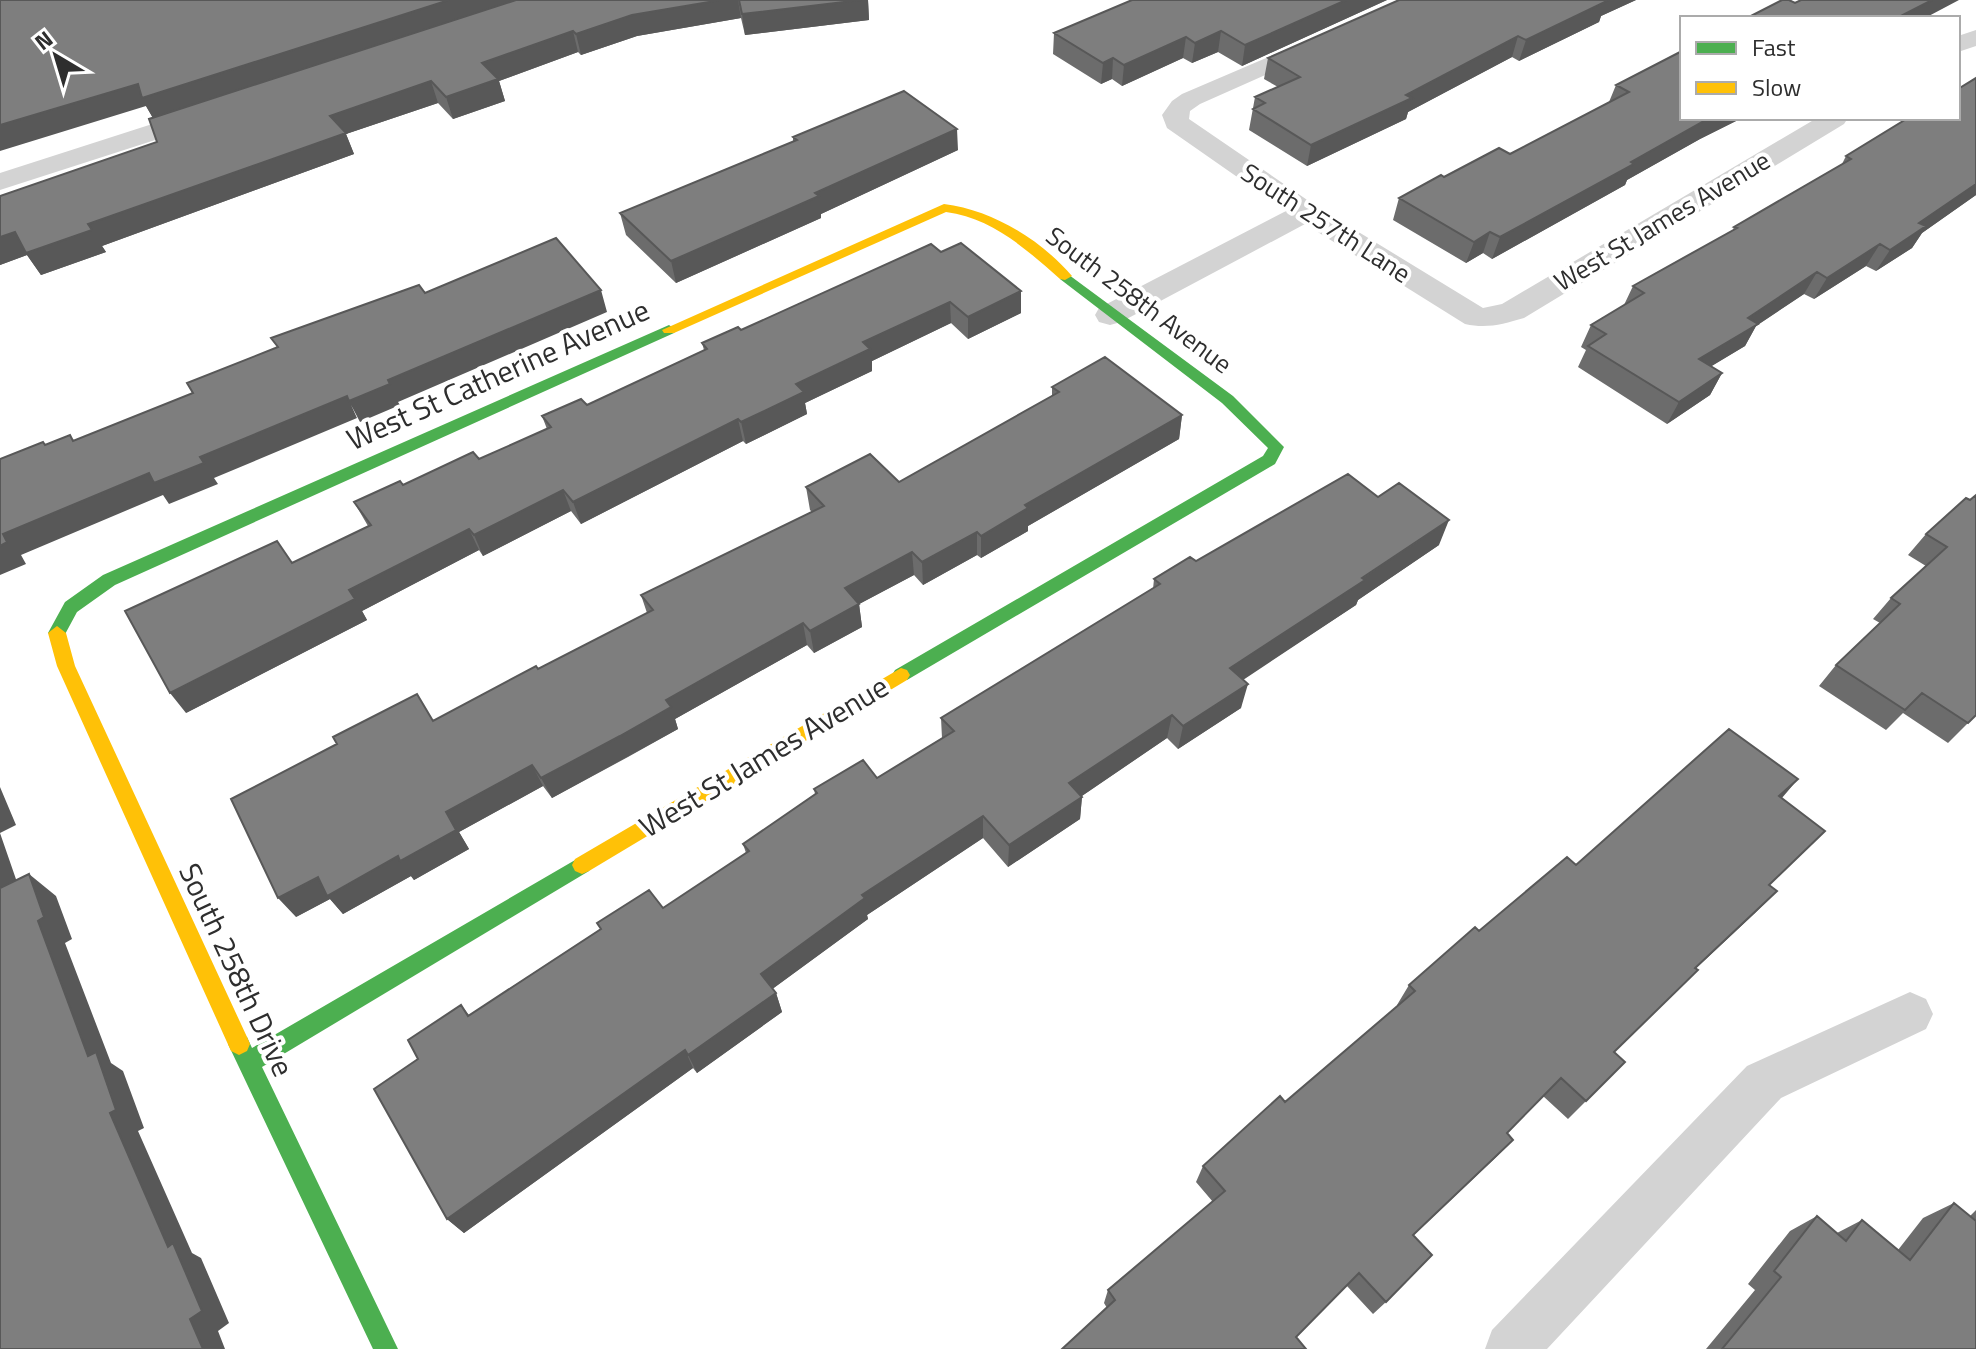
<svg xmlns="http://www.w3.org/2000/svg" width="1976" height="1349" font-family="'Titillium Web',sans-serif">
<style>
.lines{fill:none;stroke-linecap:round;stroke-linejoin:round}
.street{fill:#d3d3d3;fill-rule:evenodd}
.fast{fill:#4caf50;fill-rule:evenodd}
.slow{fill:#ffc107;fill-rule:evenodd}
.wall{fill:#6c6c6c}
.shaded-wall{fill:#585858}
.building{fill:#7e7e7e;stroke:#585858;stroke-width:2}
.labels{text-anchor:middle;stroke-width:8;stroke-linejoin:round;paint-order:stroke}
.far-street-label{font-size:26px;fill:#2e2e2e;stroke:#fff}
.street-label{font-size:30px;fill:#2e2e2e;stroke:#fff}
</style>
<rect width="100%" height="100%" fill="#fff"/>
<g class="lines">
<path class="street" d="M 1976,30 L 1976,46 L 1958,52 L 1958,36 Z
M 1315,37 L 1324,39 L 1327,44 L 1324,49 L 1200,104 L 1190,111 L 1189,119 L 1316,206 L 1483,308 L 1502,304 L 1817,118 L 1848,118 L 1844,124 L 1524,318 C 1503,324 1487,329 1465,324 L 1305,224 L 1121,322 L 1110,325 L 1099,322 L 1095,315 L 1099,308 L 1286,211 L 1167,128 L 1162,115 L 1172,101 L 1182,94 Z
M 202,108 L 211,110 L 215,116 L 211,122 L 0,190 L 0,173 Z
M 1910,992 L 1926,999 L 1933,1014 L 1926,1029 L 1781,1098 L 1547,1349 L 1485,1349 L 1492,1330 L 1747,1066 Z"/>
<path class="fast" d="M 1065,272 L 1233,396 L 1284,447 L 1275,464 L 907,680 L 895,680 L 892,675 L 895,670 L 1263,456 L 1268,448 L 1222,403 L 1060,279 L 1060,273 Z
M 669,325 L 676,330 L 674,333 L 115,585 L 77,612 L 63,638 L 57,640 L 48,633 L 65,602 L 103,575 Z
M 582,856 L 589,859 L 592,865 L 589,871 L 262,1067 L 398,1349 L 373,1349 L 228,1044 L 231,1037 L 239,1033 L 247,1037 L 252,1048 Z"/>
<path class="slow" d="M 944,204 C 992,210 1040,239 1072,276 L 1065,280 L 1060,279 C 1026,249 992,218 946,212 L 674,333 L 664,333 L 662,330 Z
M 57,626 L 66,633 L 75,666 L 247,1037 L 250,1044 L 247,1051 L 239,1055 L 231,1051 L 57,666 L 48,633 Z
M 901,668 L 907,670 L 910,675 L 907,680 L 589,871 L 582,874 L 575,871 L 572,865 L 575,859 Z"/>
</g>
<path class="wall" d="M 0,0 L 868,0 L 869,20 L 745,35 L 741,18 L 637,36 L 581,55 L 578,52 L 499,81 L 505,101 L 453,119 L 438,103 L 346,134 L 354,154 L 102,246 L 106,252 L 41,275 L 27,255 L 0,265 L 0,196 L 157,142 L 153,118 L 146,106 Z
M 1132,0 L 1387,0 L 1242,66 L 1218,52 L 1192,63 L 1183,58 L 1122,86 L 1112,79 L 1101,84 L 1053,54 L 1054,33 Z
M 1399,0 L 1636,0 L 1601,16 L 1599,22 L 1519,61 L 1512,57 L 1408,112 L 1406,119 L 1307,166 L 1249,130 L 1255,97 L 1278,87 L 1264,79 L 1268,58 Z
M 1976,78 L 1976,195 L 1922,233 L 1912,248 L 1876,271 L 1866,266 L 1814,299 L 1804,294 L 1756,326 L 1745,346 L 1711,366 L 1722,373 L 1710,395 L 1667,424 L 1578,367 L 1586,350 L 1581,347 L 1591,325 L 1624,305 L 1633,286 L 1732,232 L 1734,227 L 1842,164 L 1846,156 Z
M 1616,85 L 1682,118 L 1742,118 L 1700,139 L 1627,180 L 1625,185 L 1492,259 L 1483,253 L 1466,263 L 1393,220 L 1399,198 L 1444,177 L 1510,154 L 1609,102 Z
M 793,137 L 958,150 L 821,214 L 821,218 L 676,283 L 626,235 L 620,213 L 793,142 Z
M 941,252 L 1021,291 L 1021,313 L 968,339 L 951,323 L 872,361 L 872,371 L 805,403 L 807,414 L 746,444 L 743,441 L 581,524 L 571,511 L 483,556 L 479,550 L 362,611 L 367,620 L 186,713 L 292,563 L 368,526 L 354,502 L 479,459 L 547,429 L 542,416 L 587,405 L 704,350 L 702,343 L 741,330 Z
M 1052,387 L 1182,415 L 1179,439 L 1028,526 L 1028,531 L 981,558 L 977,555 L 923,585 L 914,575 L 859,604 L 862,627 L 814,653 L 807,645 L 675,719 L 678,729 L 628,757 L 552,798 L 543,786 L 459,832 L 469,849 L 414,880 L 411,876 L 343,914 L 330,899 L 296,917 L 433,721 L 538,669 L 647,613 L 641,595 L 812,512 L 810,510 L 806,487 L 899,482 L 1052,396 Z
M 1970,500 L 1976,715 L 1948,743 L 1903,713 L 1886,730 L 1819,686 L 1836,665 L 1880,623 L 1873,619 L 1891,598 L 1926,566 L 1908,555 L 1926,534 Z
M 1439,545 L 1358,600 L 1356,605 L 1243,679 L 1241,708 L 1178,749 L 1167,738 L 1082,796 L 1080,819 L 1008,867 L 983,838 L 867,915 L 868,919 L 772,989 L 776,993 L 782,1012 L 697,1073 L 693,1068 L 464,1233 L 447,1219 L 418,1059 L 461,1005 L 469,1015 L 601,929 L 597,923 L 663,908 L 746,853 L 743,844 L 815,794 L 814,789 L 877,778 L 942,738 L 941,718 L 1153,589 L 1154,579 L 1196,561 Z
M 1798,779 L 1782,798 L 1825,831 L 1769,885 L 1777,891 L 1696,968 L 1614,1052 L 1586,1101 L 1568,1119 L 1543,1096 L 1507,1133 L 1497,1156 L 1413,1235 L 1386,1302 L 1373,1314 L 1347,1286 L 1107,1308 L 1104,1303 L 1108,1290 L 1213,1202 L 1196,1182 L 1203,1166 L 1285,1102 L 1398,1006 L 1397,1005 L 1409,985 L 1479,931 L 1576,865 Z
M 1954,1203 L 1970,1216 L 1976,1210 L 1976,1349 L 1706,1349 L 1755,1290 L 1748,1284 L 1790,1231 L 1817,1216 L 1837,1233 L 1862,1220 L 1898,1250 L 1923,1218 Z"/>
<path class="shaded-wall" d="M 449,0 L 519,0 L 154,120 L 146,106 L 0,151 L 0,125 L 138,84 Z
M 721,0 L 738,0 L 741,18 L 637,36 L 581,55 L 576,34 L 632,15 Z
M 861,0 L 868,0 L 869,20 L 745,35 L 742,14 Z
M 1346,0 L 1387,0 L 1242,66 L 1245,45 Z
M 1601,0 L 1636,0 L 1601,16 L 1599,22 L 1519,61 L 1526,40 Z
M 1932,0 L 1959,0 L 1925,18 L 1897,18 Z
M 573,31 L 578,52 L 499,81 L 505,101 L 453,119 L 446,97 L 482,63 Z
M 1221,31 L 1218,52 L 1192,63 L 1195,43 Z
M 1518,36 L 1512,57 L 1408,112 L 1406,119 L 1307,166 L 1311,145 Z
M 1186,37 L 1183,58 L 1122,86 L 1124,65 Z
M 1113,58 L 1112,79 L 1101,84 L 1103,63 Z
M 431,81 L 438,103 L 346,134 L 354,154 L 102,246 L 106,252 L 41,275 L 27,255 L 0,265 L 0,237 L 15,232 L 88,224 L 330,116 Z
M 1709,118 L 1742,118 L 1700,139 L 1627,180 L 1625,185 L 1492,259 L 1500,237 Z
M 957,129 L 958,150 L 821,214 L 821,218 L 676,283 L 671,261 L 815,193 Z
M 1976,184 L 1976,195 L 1922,233 L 1912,248 L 1876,271 L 1890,250 L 1919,223 Z
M 1490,232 L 1483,253 L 1466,263 L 1474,242 Z
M 1880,244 L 1866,266 L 1814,299 L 1827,278 Z
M 1817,272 L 1804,294 L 1756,326 L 1745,346 L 1687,381 L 1699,359 L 1748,318 Z
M 601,290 L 607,312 L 398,402 L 400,405 L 360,422 L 349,401 L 388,380 Z
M 1021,291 L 1021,313 L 968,339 L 968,317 Z
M 950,302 L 951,323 L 872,361 L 872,371 L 805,403 L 807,414 L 746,444 L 741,422 L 796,384 L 863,342 Z
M 1722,373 L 1710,395 L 1667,424 L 1679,402 Z
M 347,396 L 357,418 L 214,478 L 218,484 L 169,504 L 163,495 L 21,555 L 26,564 L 0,575 L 0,546 L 3,534 L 149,473 L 200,457 Z
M 1182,415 L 1179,439 L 1028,526 L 1028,531 L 981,558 L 981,536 L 1025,505 Z
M 738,419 L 743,441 L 581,524 L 573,502 Z
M 563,490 L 571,511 L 483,556 L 474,535 Z
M 1449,520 L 1439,545 L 1358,600 L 1356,605 L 1225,692 L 1230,668 Z
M 469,529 L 479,550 L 362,611 L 367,620 L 186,713 L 170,693 L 349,590 Z
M 977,532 L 977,555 L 923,585 L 922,562 Z
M 912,552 L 914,575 L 848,610 L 845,588 Z
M 859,604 L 862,627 L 814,653 L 810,631 Z
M 803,623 L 807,645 L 675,719 L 678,729 L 552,798 L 541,778 L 666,700 Z
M 1248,684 L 1241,708 L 1178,749 L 1183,726 Z
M 1172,715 L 1167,738 L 1067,806 L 1069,783 Z
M 532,765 L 543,786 L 459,832 L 469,849 L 414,880 L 411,876 L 343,914 L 330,899 L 296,917 L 278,898 L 446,812 Z
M 1798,779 L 1777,803 L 1779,796 Z
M 0,787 L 16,825 L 0,833 L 27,911 L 0,890 Z
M 1082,797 L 1080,819 L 1008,867 L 1009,845 Z
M 983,816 L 983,838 L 867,915 L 868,919 L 767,993 L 761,974 L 862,895 Z
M 29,874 L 56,896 L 72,939 L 65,943 L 111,1063 L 123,1071 L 144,1128 L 138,1131 L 192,1253 L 201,1258 L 229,1323 L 218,1331 L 225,1349 L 203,1349 L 190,1319 L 168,1247 L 110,1113 L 88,1056 L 38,921 Z
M 1777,891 L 1755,913 L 1675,988 L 1695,968 Z
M 776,993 L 782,1012 L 697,1073 L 688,1055 Z
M 685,1050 L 693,1068 L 464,1233 L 447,1219 Z
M 1513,1140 L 1497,1156 L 1399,1249 L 1413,1235 Z"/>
<path class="building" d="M 0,0 L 449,0 L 142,98 L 138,84 L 0,125 Z
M 516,0 L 721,0 L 632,15 L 576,34 L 573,31 L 482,63 L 498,79 L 446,97 L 431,81 L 330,116 L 346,133 L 88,224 L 92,230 L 26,253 L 15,232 L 0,237 L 0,196 L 157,142 L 149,119 Z
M 739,0 L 861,0 L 742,14 Z
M 1132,0 L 1346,0 L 1245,45 L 1221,31 L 1195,43 L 1186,37 L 1124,65 L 1113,58 L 1103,63 L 1054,33 Z
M 1399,0 L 1605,0 L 1607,1 L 1526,40 L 1518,36 L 1406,95 L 1412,98 L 1311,145 L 1253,109 L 1265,103 L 1255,97 L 1300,77 L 1268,58 Z
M 1782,0 L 1789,0 L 1795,3 L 1801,0 L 1932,0 L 1897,18 L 1747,18 Z
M 1682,51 L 1682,118 L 1709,118 L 1631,162 L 1634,164 L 1500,237 L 1490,232 L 1474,242 L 1399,198 L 1441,175 L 1444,177 L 1499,148 L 1510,154 L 1629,92 L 1616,85 Z
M 1976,78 L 1976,184 L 1919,223 L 1926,226 L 1890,250 L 1880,244 L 1827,278 L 1817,272 L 1748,318 L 1758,324 L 1699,359 L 1722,373 L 1679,402 L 1588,346 L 1606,334 L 1591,325 L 1644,293 L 1633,286 L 1737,228 L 1734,227 L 1851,159 L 1846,156 L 1908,118 L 1958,118 L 1958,89 Z
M 904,91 L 957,129 L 815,193 L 819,196 L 671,261 L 620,213 L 797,140 L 793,137 Z
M 556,238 L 601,290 L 388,380 L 390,384 L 349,401 L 347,396 L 200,457 L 204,463 L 154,483 L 149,473 L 3,534 L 7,542 L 0,546 L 0,459 L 43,442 L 45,445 L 70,435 L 73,441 L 193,393 L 187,383 L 278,347 L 271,338 L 419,285 L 425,293 Z
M 961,243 L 1021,291 L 968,317 L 950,302 L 863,342 L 870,349 L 796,384 L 804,392 L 741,422 L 738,419 L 573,502 L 563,490 L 474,535 L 469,529 L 349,590 L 355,599 L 170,693 L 125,611 L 277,541 L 292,563 L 371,525 L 354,502 L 400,481 L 403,485 L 473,452 L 479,459 L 551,427 L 542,416 L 581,399 L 587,405 L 707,349 L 702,343 L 738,327 L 741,330 L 931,244 L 941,252 Z
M 1105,357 L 1182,415 L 1025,505 L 1028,508 L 981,536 L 977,532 L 922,562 L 912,552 L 845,588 L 859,604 L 810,631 L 803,623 L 666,700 L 671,707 L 620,736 L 541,778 L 532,765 L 446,812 L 456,830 L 400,861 L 398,856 L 327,896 L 318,877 L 278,898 L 231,799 L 337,744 L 333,737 L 417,694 L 433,721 L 536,666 L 538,669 L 653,610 L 641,595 L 824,506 L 806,487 L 870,454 L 899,482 L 1059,392 L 1052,387 Z
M 1348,474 L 1378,497 L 1399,483 L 1449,520 L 1362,578 L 1365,580 L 1230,668 L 1248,684 L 1183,726 L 1172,715 L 1069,783 L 1082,797 L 1009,845 L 983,816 L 862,895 L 865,898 L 761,974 L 776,993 L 688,1055 L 685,1050 L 447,1219 L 374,1089 L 418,1059 L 408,1040 L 461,1005 L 468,1016 L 601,929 L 597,923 L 649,890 L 663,908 L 749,851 L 743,844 L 817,793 L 814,789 L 863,760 L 877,778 L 954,731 L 941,718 L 1160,584 L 1154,579 L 1190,557 L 1196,561 Z
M 1976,495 L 1976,715 L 1968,723 L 1922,693 L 1905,710 L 1836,665 L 1900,604 L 1891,598 L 1947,547 L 1926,534 L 1966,498 L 1970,500 Z
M 1729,729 L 1798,779 L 1779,796 L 1825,831 L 1769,885 L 1777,891 L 1695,968 L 1698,970 L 1614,1052 L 1625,1062 L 1586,1101 L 1561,1078 L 1507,1133 L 1513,1140 L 1413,1235 L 1432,1255 L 1386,1302 L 1359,1273 L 1296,1337 L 1306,1349 L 1062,1349 L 1115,1300 L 1108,1290 L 1225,1191 L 1203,1166 L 1280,1096 L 1285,1102 L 1415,991 L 1409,985 L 1475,927 L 1479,931 L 1567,857 L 1576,865 Z
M 29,874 L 44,917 L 38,921 L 88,1056 L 96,1052 L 116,1110 L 110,1113 L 168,1247 L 173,1243 L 202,1311 L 190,1319 L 203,1349 L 0,1349 L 0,888 Z
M 1954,1203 L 1976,1221 L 1976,1349 L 1722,1349 L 1781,1277 L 1774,1271 L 1817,1216 L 1846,1241 L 1862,1220 L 1910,1260 Z"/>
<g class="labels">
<g class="far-street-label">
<text transform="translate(1662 221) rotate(-31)" y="9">West St James Avenue</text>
<text transform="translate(1326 223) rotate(33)" y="9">South 257th Lane</text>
<text transform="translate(1139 300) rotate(37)" y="9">South 258th Avenue</text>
</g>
<g class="street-label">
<text transform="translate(498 375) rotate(-24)" y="10">West St Catherine Avenue</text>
<text transform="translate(764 757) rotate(-31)" y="10">West St James Avenue</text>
<text transform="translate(236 970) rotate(65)" y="10">South 258th Drive</text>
</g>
</g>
<rect x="1680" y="16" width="280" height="104" fill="#ffffff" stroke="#ababab" stroke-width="2"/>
<rect x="1696" y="42" width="40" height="12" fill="#4caf50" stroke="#ababab" stroke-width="2"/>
<text x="1752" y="56" font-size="24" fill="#2e2e2e">Fast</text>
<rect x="1696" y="82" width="40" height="12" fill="#ffc107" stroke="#ababab" stroke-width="2"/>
<text x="1752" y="96" font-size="24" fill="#2e2e2e">Slow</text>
<g transform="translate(56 56) rotate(322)" stroke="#ffffff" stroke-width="6" paint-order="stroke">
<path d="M0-6L14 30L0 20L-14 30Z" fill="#2e2e2e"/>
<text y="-12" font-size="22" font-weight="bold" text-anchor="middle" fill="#2e2e2e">N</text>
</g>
</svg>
